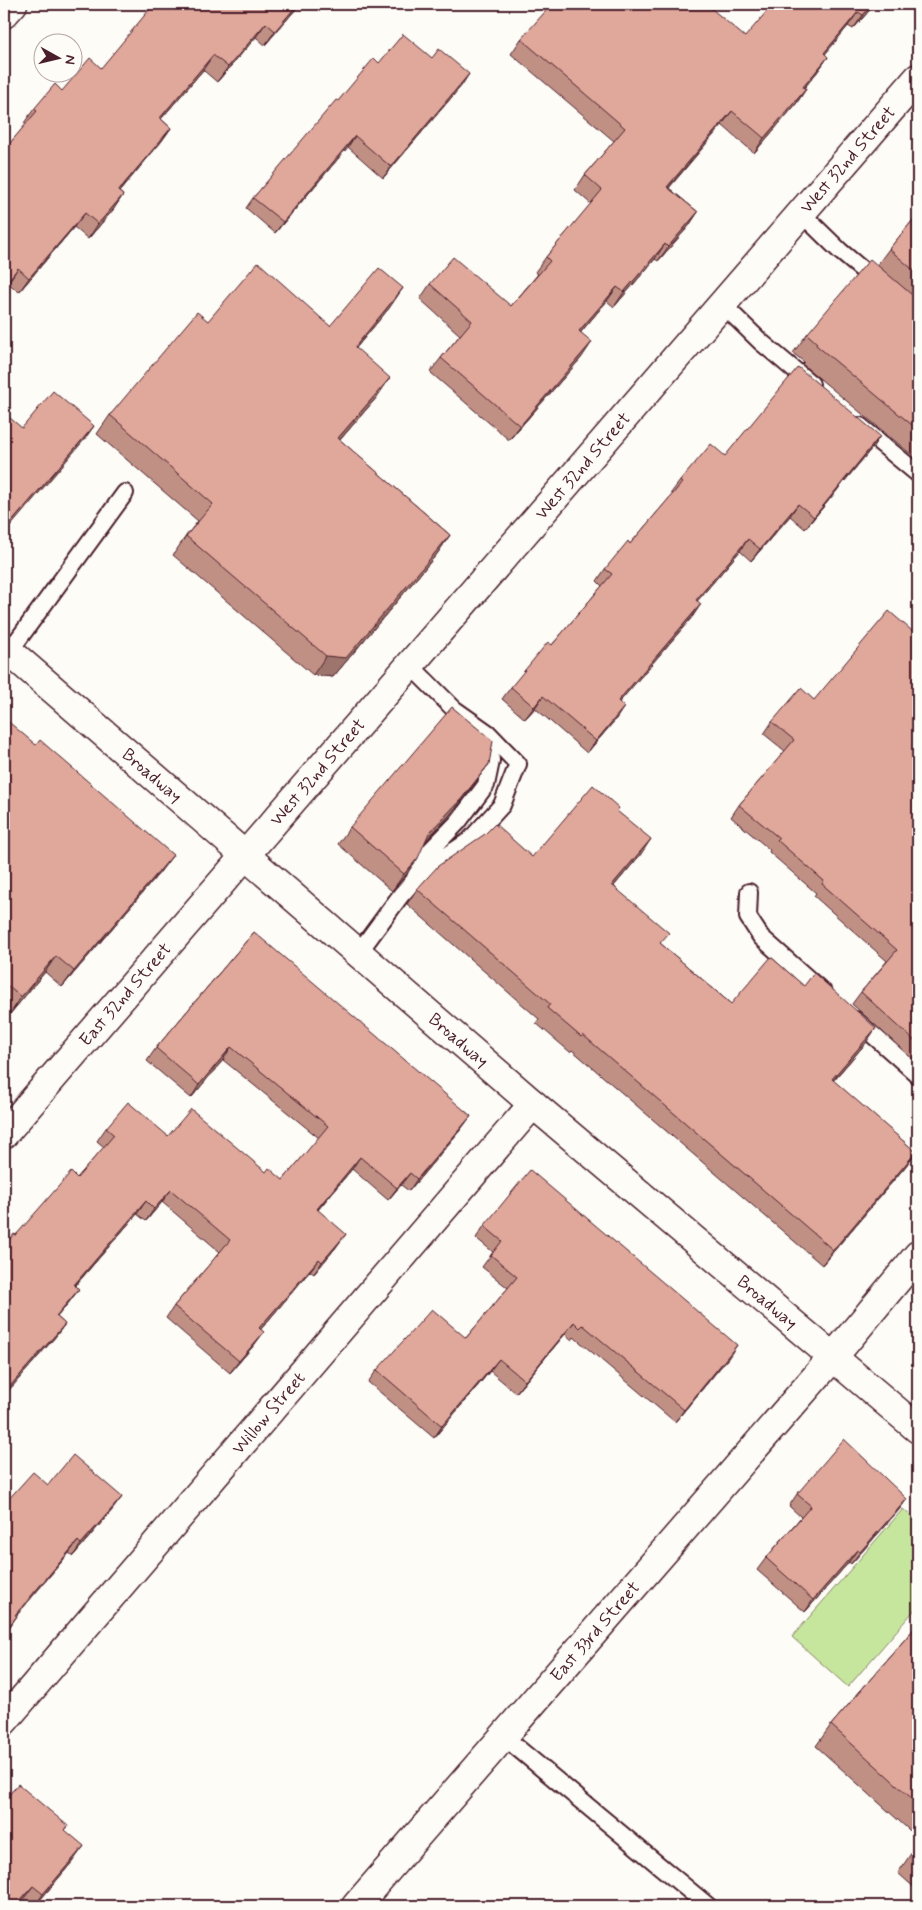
<svg xmlns="http://www.w3.org/2000/svg" width="922" height="1910" font-family="Mynerve,sans-serif">
<style>
.green{fill:#c6e69e;stroke:#888264}
.lines{fill:none;stroke-linecap:round;stroke-linejoin:round}
.lane-casing{stroke:#4a1f2b;stroke-width:20}
.street-casing{stroke:#4a1f2b;stroke-width:31}
.secondary-casing{stroke:#4a1f2b;stroke-width:31}
.lane{stroke:#fdfcf7;stroke-width:16}
.street{stroke:#fdfcf7;stroke-width:28}
.secondary{stroke:#fdfcf7;stroke-width:28}
.wall{fill:#c19085;stroke:#4a1f2b}
.shaded-wall{fill:#9d756c;stroke:#4a1f2b}
.building{fill:#e0a79b;stroke:#4a1f2b}
.labels{text-anchor:middle;stroke-width:5;stroke-linejoin:round;paint-order:stroke}
.street-label{font-size:18px;fill:#4a1f2b;stroke:#fdfcf7}
</style>
<rect width="100%" height="100%" fill="#fdfcf7"/>
<filter id="ink" filterUnits="userSpaceOnUse"><feTurbulence type="fractalNoise" baseFrequency=".02" numOctaves="2"/><feDisplacementMap in="SourceGraphic" scale="10" xChannelSelector="R" yChannelSelector="G"/><feConvolveMatrix kernelMatrix="1 2 1 2 8 2 1 2 1" color-interpolation-filters="sRGB"/></filter>
<g filter="url(#ink)">
<path class="green" d="M 903,1509 L 918,1522 L 918,1606 L 848,1687 L 792,1637 Z"/>
<g class="lines">
<defs>
<path id="lane" d="M 801,213 L 840,251 L 878,283
M 722,304 L 761,342 L 811,384
M 860,426 L 918,474
M 9,652 L 125,493
M 415,878 L 424,857 L 458,822 L 486,785 L 491,761 L 488,733
M 749,892 L 748,917 L 761,937 L 824,993
M 359,952 L 401,895 L 421,873 L 469,841 L 502,805 L 518,764 L 488,733 L 454,709 L 409,664
M 856,1020 L 918,1075
M 503,1736 L 708,1906"/>
<g id="street">
<path d="M 4,14 L 13,4"/>
<path id="s1" d="M 4,1134 L 918,78"/>
<path id="s2" d="M 4,1721 L 533,1104"/>
<path id="s3" d="M 356,1906 L 834,1356 L 918,1255"/>
</g>
<g id="secondary">
<path id="s4" d="M 4,647 L 533,1104 L 918,1429"/>
</g>
</defs>
<use href="#lane" class="lane-casing"/>
<use href="#street" class="street-casing"/>
<use href="#secondary" class="secondary-casing"/>
<use href="#lane" class="lane"/>
<use href="#street" class="street"/>
<use href="#secondary" class="secondary"/>
</g>
<path class="wall" d="M 875,4 L 853,29 L 848,26 L 825,54 L 828,57 L 818,71 L 804,88 L 806,89 L 796,104 L 754,153 L 722,125 L 669,188 L 698,212 L 688,227 L 658,261 L 655,259 L 614,307 L 607,301 L 581,332 L 582,357 L 509,440 L 430,372 L 441,358 L 460,335 L 420,299 L 430,284 L 511,306 L 538,274 L 535,272 L 546,257 L 591,204 L 575,190 L 585,175 L 614,141 L 511,54 L 521,39 L 745,37 Z
M 296,9 L 265,45 L 256,37 L 217,82 L 203,70 L 161,119 L 171,128 L 161,142 L 119,192 L 123,195 L 113,210 L 88,239 L 74,227 L 19,292 L 8,283 L 4,288 L 4,150 L 26,125 L 24,123 L 34,109 L 62,91 L 101,68 Z
M 379,63 L 462,85 L 383,178 L 348,147 L 275,233 L 246,208 L 253,198 L 338,101 Z
M 918,214 L 918,460 L 802,364 L 804,362 L 793,353 L 807,334 L 877,265 L 889,249 Z
M 390,307 L 356,348 L 377,397 L 340,440 L 450,535 L 437,554 L 333,677 L 313,675 L 173,555 L 186,536 L 198,521 L 97,434 L 110,415 L 208,321 L 330,326 Z
M 880,436 L 872,448 L 805,529 L 790,516 L 751,561 L 740,551 L 697,601 L 693,616 L 619,702 L 616,719 L 587,753 L 535,708 L 525,719 L 502,699 L 511,687 L 552,645 L 602,586 L 597,581 L 605,569 L 630,544 L 673,494 L 671,493 L 680,481 L 725,456 Z
M 918,636 L 918,1064 L 852,1004 L 861,992 L 887,961 L 814,896 L 816,893 L 769,852 L 770,850 L 731,817 L 739,805 L 785,751 L 764,734 L 772,722 L 814,700 Z
M 4,718 L 161,871 L 62,987 L 45,972 L 10,1014 L 4,1008 Z
M 489,764 L 450,815 L 425,842 L 406,875 L 392,891 L 338,844 L 350,827 Z
M 617,811 L 641,854 L 614,886 L 661,944 L 731,1004 L 866,1043 L 833,1081 L 916,1152 L 905,1167 L 822,1265 L 572,1050 L 570,1052 L 536,1023 L 539,1019 L 407,904 L 417,889 L 532,857 Z
M 254,932 L 462,1128 L 409,1191 L 401,1185 L 388,1200 L 352,1169 L 318,1210 L 337,1246 L 314,1274 L 310,1271 L 261,1329 L 255,1344 L 230,1373 L 166,1318 L 174,1306 L 220,1252 L 162,1202 L 146,1221 L 137,1214 L 75,1286 L 79,1289 L 70,1301 L 57,1317 L 65,1324 L 56,1336 L 4,1396 L 4,1246 L 77,1178 L 104,1147 L 97,1141 L 106,1128 L 168,1136 L 266,1172 L 283,1180 L 319,1138 L 223,1060 L 191,1098 L 147,1061 L 156,1048 Z
M 484,1226 L 729,1357 L 675,1422 L 574,1337 L 572,1340 L 565,1334 L 516,1393 L 490,1371 L 434,1438 L 368,1382 L 377,1370 L 466,1338 L 508,1288 L 482,1267 L 493,1252 L 476,1238 Z
M 48,1485 L 113,1509 L 73,1556 L 69,1553 L 16,1616 L 9,1628 L 6,1502 Z
M 797,1494 L 907,1499 L 898,1511 L 851,1564 L 849,1562 L 805,1612 L 757,1570 L 766,1558 L 801,1517 L 789,1506 Z
M 918,1624 L 918,1838 L 816,1746 L 831,1725 Z
M 68,1826 L 65,1830 L 73,1861 L 35,1906 L 28,1906 L 22,1901 L 4,1906 Z
M 918,1845 L 918,1891 L 898,1873 L 912,1852 Z"/>
<path class="shaded-wall" d="M 298,4 L 300,4 L 296,9 L 265,45 L 275,31 Z
M 873,4 L 875,4 L 853,29 L 863,15 Z
M 858,12 L 848,26 L 814,68 L 824,53 Z
M 266,23 L 256,37 L 217,82 L 228,67 Z
M 213,55 L 203,70 L 150,132 L 160,118 Z
M 828,57 L 818,71 L 793,102 L 803,87 Z
M 469,74 L 462,85 L 383,178 L 391,167 Z
M 806,89 L 796,104 L 754,153 L 764,138 Z
M 732,111 L 722,125 L 657,201 L 667,187 Z
M 171,128 L 161,142 L 108,205 L 118,191 Z
M 355,136 L 348,147 L 275,233 L 283,222 Z
M 123,195 L 113,210 L 88,239 L 98,224 Z
M 698,212 L 688,227 L 658,261 L 668,247 Z
M 85,213 L 74,227 L 19,292 L 29,278 Z
M 665,244 L 655,259 L 614,307 L 624,292 Z
M 18,268 L 8,283 L 4,288 L 4,286 Z
M 617,287 L 607,301 L 569,346 L 579,331 Z
M 403,288 L 390,307 L 341,366 L 355,347 Z
M 592,342 L 582,357 L 509,440 L 520,426 Z
M 390,378 L 377,397 L 325,457 L 338,438 Z
M 94,426 L 84,440 L 4,534 L 4,531 Z
M 880,436 L 872,448 L 805,529 L 814,517 Z
M 798,504 L 790,516 L 751,561 L 760,549 Z
M 450,535 L 437,554 L 333,677 L 313,675 L 326,656 Z
M 748,539 L 740,551 L 688,612 L 696,600 Z
M 701,604 L 693,616 L 610,713 L 618,701 Z
M 543,696 L 535,708 L 525,719 L 534,707 Z
M 624,707 L 616,719 L 587,753 L 596,741 Z
M 489,764 L 450,815 L 417,850 L 429,833 Z
M 651,839 L 641,854 L 602,900 L 612,885 Z
M 173,855 L 161,871 L 62,987 L 74,971 Z
M 418,858 L 406,875 L 392,891 L 404,874 Z
M 56,956 L 45,972 L 10,1014 L 21,997 Z
M 876,1028 L 866,1043 L 821,1094 L 832,1079 Z
M 231,1047 L 223,1060 L 191,1098 L 199,1085 Z
M 471,1116 L 462,1128 L 409,1191 L 417,1179 Z
M 916,1152 L 905,1167 L 822,1265 L 833,1250 Z
M 360,1157 L 352,1169 L 308,1221 L 317,1209 Z
M 410,1173 L 401,1185 L 388,1200 L 397,1188 Z
M 171,1190 L 162,1202 L 146,1221 L 154,1209 Z
M 146,1201 L 137,1214 L 65,1297 L 74,1285 Z
M 346,1234 L 337,1246 L 314,1274 L 322,1262 Z
M 319,1259 L 310,1271 L 251,1341 L 259,1328 Z
M 79,1289 L 70,1301 L 47,1329 L 56,1316 Z
M 574,1322 L 565,1334 L 516,1393 L 525,1381 Z
M 65,1324 L 56,1336 L 4,1396 L 4,1393 Z
M 264,1332 L 255,1344 L 230,1373 L 239,1361 Z
M 737,1345 L 729,1357 L 675,1422 L 684,1410 Z
M 499,1359 L 490,1371 L 434,1438 L 442,1426 Z
M 122,1497 L 113,1509 L 73,1556 L 81,1544 Z
M 907,1499 L 898,1511 L 851,1564 L 860,1552 Z
M 78,1541 L 69,1553 L 7,1627 L 15,1615 Z
M 857,1550 L 849,1562 L 805,1612 L 813,1600 Z
M 17,1616 L 9,1628 L 4,1634 L 4,1632 Z
M 84,1846 L 73,1861 L 35,1906 L 43,1894 Z
M 33,1886 L 22,1901 L 18,1906 L 15,1906 Z"/>
<path class="building" d="M 154,4 L 298,4 L 275,31 L 266,23 L 228,67 L 213,55 L 160,118 L 171,128 L 118,191 L 123,195 L 98,224 L 85,213 L 29,278 L 18,268 L 4,286 L 4,150 L 37,111 L 34,109 L 55,84 L 62,91 L 90,58 L 101,68 Z
M 552,4 L 706,4 L 745,37 L 773,4 L 873,4 L 863,15 L 858,12 L 824,53 L 828,57 L 803,87 L 806,89 L 764,138 L 732,111 L 667,187 L 698,212 L 668,247 L 665,244 L 624,292 L 617,287 L 579,331 L 592,342 L 520,426 L 441,358 L 472,321 L 430,284 L 453,257 L 511,306 L 550,261 L 546,257 L 602,190 L 585,175 L 625,128 L 521,39 Z
M 403,34 L 432,58 L 439,49 L 469,74 L 391,167 L 355,136 L 283,222 L 253,198 L 336,100 L 338,101 L 374,58 L 379,63 Z
M 918,214 L 918,274 L 889,249 Z
M 870,259 L 918,300 L 918,430 L 816,345 L 817,343 L 807,334 Z
M 258,262 L 330,326 L 379,268 L 403,288 L 355,347 L 390,378 L 338,438 L 450,535 L 346,658 L 326,656 L 186,536 L 213,504 L 110,415 L 197,312 L 208,321 Z
M 798,367 L 880,436 L 814,517 L 798,504 L 760,549 L 748,539 L 696,600 L 701,604 L 618,701 L 624,707 L 596,741 L 543,696 L 534,707 L 511,687 L 548,642 L 552,645 L 612,574 L 605,569 L 628,541 L 630,544 L 682,483 L 680,481 L 711,444 L 725,456 Z
M 53,391 L 94,426 L 4,531 L 4,413 L 22,428 Z
M 889,611 L 918,636 L 918,1044 L 861,992 L 897,950 L 822,884 L 824,881 L 777,840 L 779,838 L 739,805 L 794,740 L 772,722 L 801,688 L 814,700 Z
M 452,707 L 493,741 L 489,764 L 462,798 L 429,833 L 418,858 L 404,874 L 350,827 Z
M 4,718 L 36,745 L 40,740 L 173,855 L 74,971 L 56,956 L 21,997 L 5,984 L 4,986 Z
M 593,785 L 619,808 L 617,811 L 651,839 L 612,885 L 669,933 L 660,943 L 731,1004 L 771,957 L 804,986 L 814,973 L 876,1028 L 832,1079 L 916,1152 L 833,1250 L 583,1035 L 581,1037 L 547,1008 L 550,1004 L 417,889 L 438,866 L 485,834 L 495,824 L 532,857 Z
M 254,932 L 471,1116 L 417,1179 L 410,1173 L 397,1188 L 360,1157 L 317,1209 L 346,1234 L 322,1262 L 319,1259 L 259,1328 L 264,1332 L 239,1361 L 174,1306 L 230,1240 L 171,1190 L 154,1209 L 146,1201 L 74,1285 L 79,1289 L 56,1316 L 65,1324 L 4,1393 L 4,1246 L 14,1234 L 16,1235 L 71,1172 L 77,1178 L 114,1135 L 106,1128 L 128,1102 L 168,1136 L 191,1109 L 266,1172 L 269,1168 L 283,1180 L 328,1126 L 231,1047 L 199,1085 L 156,1048 Z
M 530,1170 L 737,1345 L 684,1410 L 583,1325 L 580,1328 L 574,1322 L 525,1381 L 499,1359 L 442,1426 L 377,1370 L 432,1309 L 466,1338 L 517,1277 L 491,1255 L 502,1241 L 484,1226 Z
M 844,1439 L 907,1499 L 860,1552 L 857,1550 L 813,1600 L 766,1558 L 811,1506 L 797,1494 Z
M 73,1455 L 122,1497 L 81,1544 L 78,1541 L 15,1615 L 17,1616 L 4,1632 L 4,1500 L 6,1502 L 33,1472 L 48,1485 Z
M 918,1624 L 918,1804 L 831,1725 Z
M 18,1784 L 68,1826 L 65,1830 L 84,1846 L 43,1894 L 33,1886 L 15,1906 L 4,1906 L 4,1801 Z
M 918,1845 L 918,1857 L 912,1852 Z"/>
</g>
<g class="labels">
<g class="street-label">
<text dy="6" stroke="none"><textPath href="#s1" startOffset="1289">West 32nd Street</textPath></text>
<text dy="6" stroke="none"><textPath href="#s1" startOffset="884">West 32nd Street</textPath></text>
<text dy="6" stroke="none"><textPath href="#s1" startOffset="479">West 32nd Street</textPath></text>
<text dy="6" stroke="none"><textPath href="#s4" startOffset="196">Broadway</textPath></text>
<text dy="6" stroke="none"><textPath href="#s1" startOffset="185">East 32nd Street</textPath></text>
<text dy="6" stroke="none"><textPath href="#s4" startOffset="601">Broadway</textPath></text>
<text dy="6" stroke="none"><textPath href="#s4" startOffset="1006">Broadway</textPath></text>
<text dy="6" stroke="none"><textPath href="#s2" startOffset="406">Willow Street</textPath></text>
<text dy="6" stroke="none"><textPath href="#s3" startOffset="364">East 33rd Street</textPath></text>
</g>
</g>
<rect width="922" height="1910" fill="none" stroke="#fdfcf7" stroke-width="20"/>
<rect x="10" y="10" width="902" height="1890" fill="none" stroke="#4a1f2b" stroke-width="2" filter="url(#ink)"/>
<g transform="translate(58 58) rotate(98)"><circle r="24" fill="#fdfcf7" stroke="#b5a4a5"/>
<path d="M0-4L9 19L0 12L-9 19Z" fill="#4a1f2b"/>
<text y="-8" font-size="14" font-weight="bold" text-anchor="middle" fill="#4a1f2b">N</text>
</g>
</svg>
